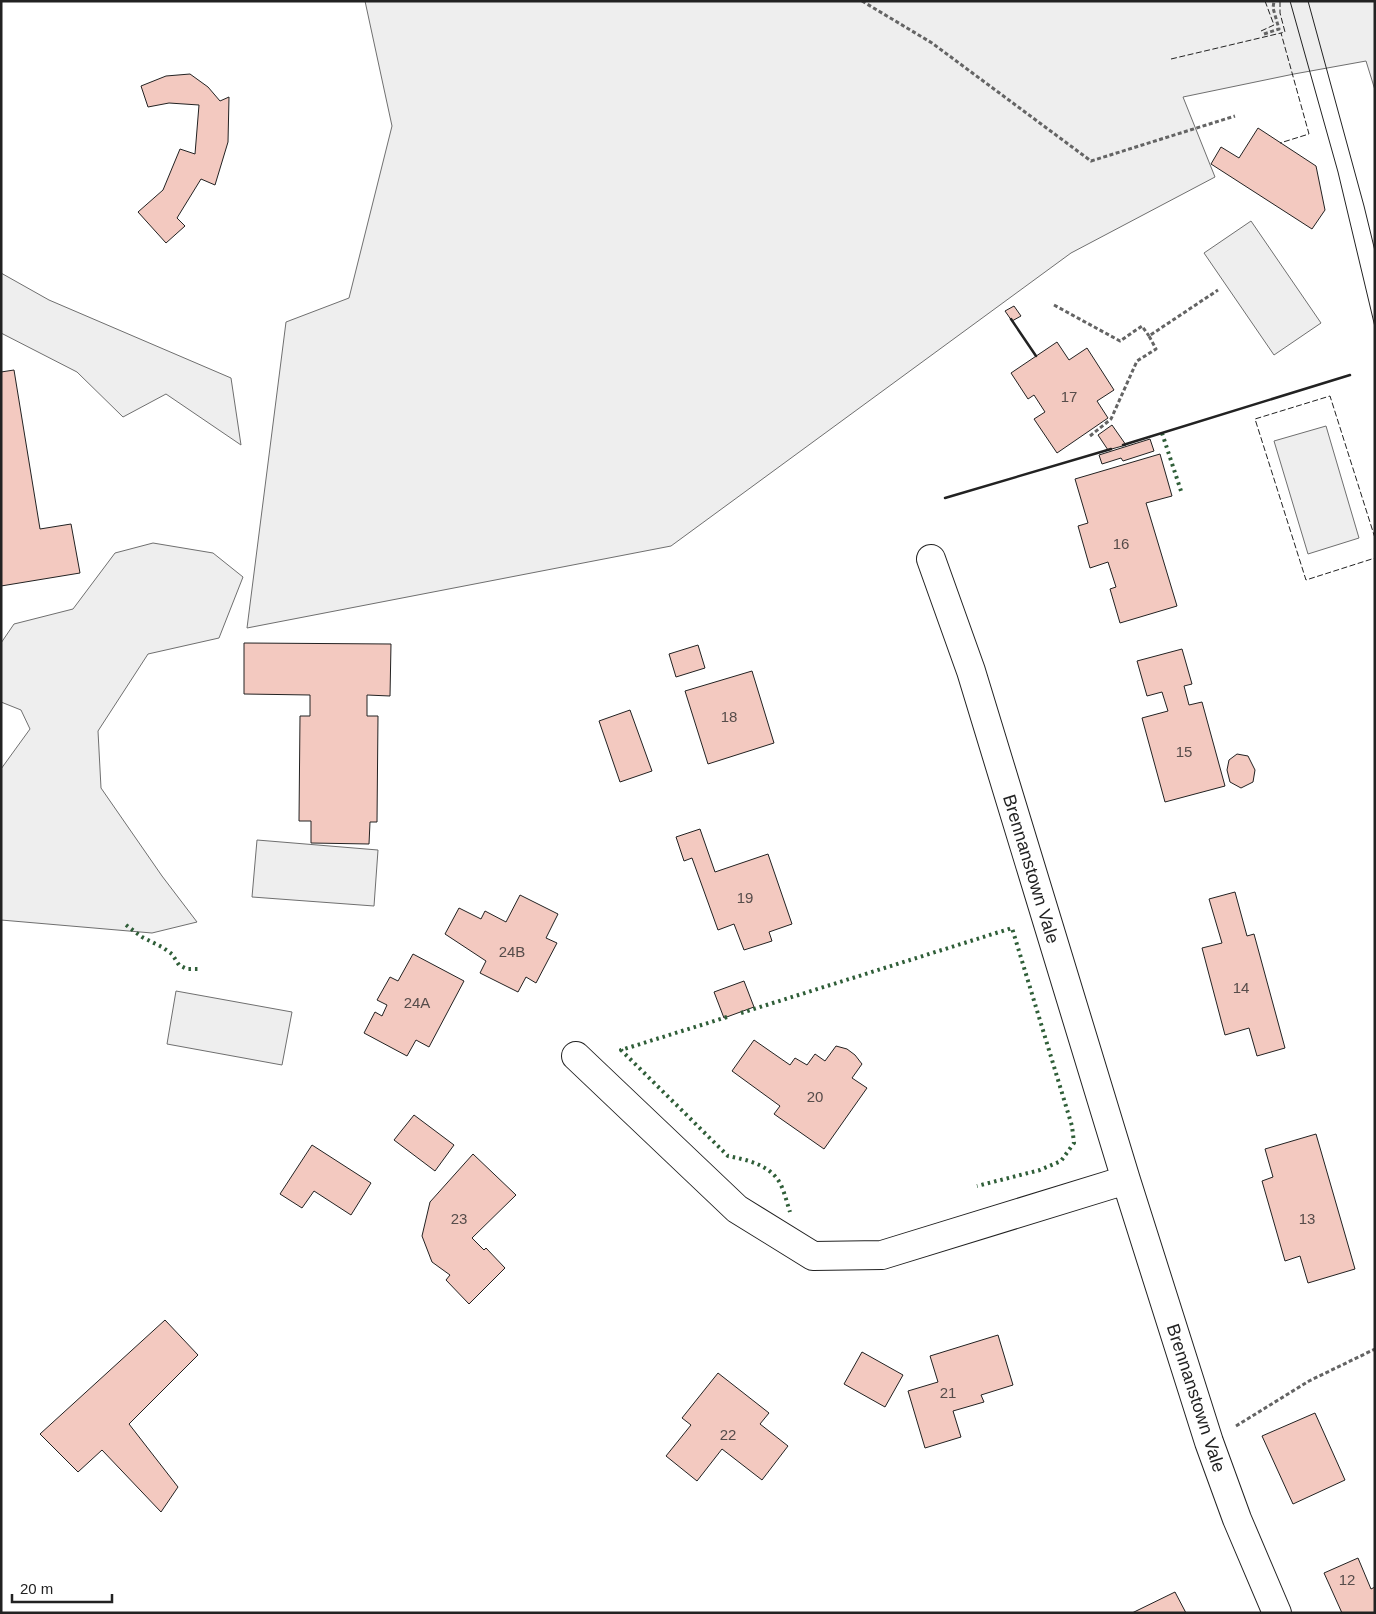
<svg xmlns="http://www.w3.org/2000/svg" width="1376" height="1614" font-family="Helvetica,sans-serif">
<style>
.green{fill:#eee;stroke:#6f6f6f}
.building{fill:#f3c9c0;stroke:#222}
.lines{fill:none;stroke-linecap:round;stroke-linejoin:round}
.minor-casing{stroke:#222;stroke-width:30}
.path{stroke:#646464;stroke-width:3;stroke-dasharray:4 2.5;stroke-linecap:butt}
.minor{stroke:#fff;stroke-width:28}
.tram{stroke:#222;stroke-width:1}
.hedge{stroke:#2f5e38;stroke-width:4;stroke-dasharray:2.5 4;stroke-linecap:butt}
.fence{stroke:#222;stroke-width:1;stroke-dasharray:6 2.5;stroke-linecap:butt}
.wall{stroke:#222;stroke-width:2.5}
.labels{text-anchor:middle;stroke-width:4;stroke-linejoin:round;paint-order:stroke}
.number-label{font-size:15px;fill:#564c4a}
.street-label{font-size:18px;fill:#222;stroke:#fff}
</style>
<rect width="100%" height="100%" fill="#fff"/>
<path class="green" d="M 365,1 L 1375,1 L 1375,90 L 1366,61 L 1294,74 L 1183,97 L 1215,177 L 1071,253 L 671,546 L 247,628 L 286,322 L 349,298 L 392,126 Z
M 1251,221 L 1321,323 L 1274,355 L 1204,253 Z
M 1,273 L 49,300 L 231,378 L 241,445 L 166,394 L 123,417 L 77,372 L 1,333 Z
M 1326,426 L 1359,538 L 1308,554 L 1274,441 Z
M 153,543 L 213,553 L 243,577 L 219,638 L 148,654 L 98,731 L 101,788 L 162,876 L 197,922 L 152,933 L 1,920 L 1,769 L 30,729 L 21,710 L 1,702 L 1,643 L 14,624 L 73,609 L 115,553 Z
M 257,840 L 378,850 L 374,906 L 252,897 Z
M 176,991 L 292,1012 L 282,1065 L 167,1044 Z"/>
<path class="building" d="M 190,74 L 208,87 L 220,101 L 229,97 L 228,142 L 215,185 L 201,179 L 177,218 L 185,226 L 166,243 L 138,212 L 163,190 L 180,149 L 195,154 L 199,105 L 169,103 L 148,107 L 141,86 L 166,76 Z
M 1258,128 L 1316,166 L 1325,210 L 1312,229 L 1211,164 L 1221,147 L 1239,158 Z
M 1014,306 L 1021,316 L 1012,321 L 1005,311 Z
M 1057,342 L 1069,360 L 1087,348 L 1114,390 L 1097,401 L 1108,418 L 1057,453 L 1034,419 L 1045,412 L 1034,395 L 1028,399 L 1011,373 Z
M 14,370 L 40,529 L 71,524 L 80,573 L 1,586 L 1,372 Z
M 1112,425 L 1126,445 L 1108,450 L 1098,435 Z
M 1150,439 L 1154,451 L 1123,461 L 1121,458 L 1102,464 L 1099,455 Z
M 1160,454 L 1172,496 L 1146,503 L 1177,606 L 1120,623 L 1110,589 L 1116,587 L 1108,562 L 1090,568 L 1078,526 L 1088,523 L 1075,479 Z
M 244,643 L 391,644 L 390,696 L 367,695 L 367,716 L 378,716 L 377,822 L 370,822 L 369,844 L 311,843 L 311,821 L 299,821 L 300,716 L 310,716 L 310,695 L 244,694 Z
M 698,645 L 705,668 L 676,677 L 669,654 Z
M 1182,649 L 1192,684 L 1184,686 L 1189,705 L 1202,702 L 1225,786 L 1165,802 L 1142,718 L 1168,711 L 1162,692 L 1147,696 L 1137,661 Z
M 752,671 L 774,743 L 708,764 L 685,691 Z
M 630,710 L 652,771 L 620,782 L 599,721 Z
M 1237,754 L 1248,756 L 1255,770 L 1253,782 L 1241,788 L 1230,782 L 1227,770 L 1229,760 Z
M 700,829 L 715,872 L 768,854 L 792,924 L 769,932 L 772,941 L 744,950 L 734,924 L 718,930 L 692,858 L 684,861 L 676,837 Z
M 1235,892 L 1247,936 L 1254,934 L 1285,1048 L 1257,1056 L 1249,1028 L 1225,1035 L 1202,948 L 1222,943 L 1209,899 Z
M 520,895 L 558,914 L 546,938 L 557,943 L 536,983 L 526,977 L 518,992 L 480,973 L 486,961 L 445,934 L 459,908 L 481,919 L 485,911 L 506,922 Z
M 413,954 L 464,981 L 429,1047 L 416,1040 L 407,1056 L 364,1033 L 375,1012 L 382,1016 L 387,1005 L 377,1000 L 390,977 L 398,981 Z
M 744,981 L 754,1007 L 724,1018 L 714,992 Z
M 754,1040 L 790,1065 L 795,1058 L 807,1065 L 815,1054 L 825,1061 L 836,1046 L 847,1049 L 855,1055 L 862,1064 L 852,1078 L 867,1088 L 824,1149 L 774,1114 L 780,1106 L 732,1071 Z
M 414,1115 L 454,1145 L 435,1171 L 394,1140 Z
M 1316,1134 L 1355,1269 L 1308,1283 L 1300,1256 L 1285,1261 L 1262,1181 L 1273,1177 L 1265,1149 Z
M 312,1145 L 371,1183 L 351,1215 L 314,1191 L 302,1208 L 280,1194 Z
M 473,1154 L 516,1195 L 472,1238 L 484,1250 L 486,1248 L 505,1268 L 469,1304 L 446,1280 L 450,1275 L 432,1262 L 422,1236 L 430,1202 Z
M 165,1320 L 198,1355 L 129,1424 L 178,1487 L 161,1512 L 102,1450 L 78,1472 L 40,1434 Z
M 998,1335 L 1013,1385 L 981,1395 L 984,1402 L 953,1411 L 961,1437 L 925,1448 L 908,1391 L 938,1382 L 930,1356 Z
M 862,1352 L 903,1375 L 885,1407 L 844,1384 Z
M 718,1373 L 769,1413 L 760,1424 L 788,1446 L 762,1480 L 722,1449 L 697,1481 L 666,1456 L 691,1425 L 682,1418 Z
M 1315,1413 L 1345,1480 L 1293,1504 L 1262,1436 Z
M 1358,1558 L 1371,1589 L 1375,1587 L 1375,1613 L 1342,1613 L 1324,1573 Z
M 1175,1592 L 1186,1613 L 1132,1613 Z"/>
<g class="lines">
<defs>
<path id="minor" d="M 931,559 L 971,671 L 1126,1180 L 1209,1442 L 1237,1519 L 1277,1613
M 576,1056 L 737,1209 L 813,1256 L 882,1255 L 1126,1180"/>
</defs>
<use href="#minor" class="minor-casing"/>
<path class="path" d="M 862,1 L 932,43 L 1091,161 L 1235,116
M 1264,34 L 1279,29 L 1273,8 L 1274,1
M 1054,305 L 1120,341 L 1142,326 L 1149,336
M 1090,436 L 1111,419 L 1137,361 L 1156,349 L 1149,336 L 1218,290
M 1236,1426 L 1309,1381 L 1375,1349"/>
<use href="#minor" class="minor"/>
<path class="tram" d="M 1290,1 L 1338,172 L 1375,327
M 1308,1 L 1364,206 L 1375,251"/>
<path class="hedge" d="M 1162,433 L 1181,491
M 126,925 L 142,937 L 162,947 L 172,954 L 179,965 L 187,969 L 199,969
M 741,1013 L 1012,928 L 1072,1126 L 1074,1143 L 1061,1161 L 1040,1170 L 977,1186
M 727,1017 L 621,1050 L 728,1156 C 748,1160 771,1165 781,1185 C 785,1194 787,1203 790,1212"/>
<path class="fence" d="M 1280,1 L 1280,13 L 1285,32 L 1281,33
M 1261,31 L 1274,25 L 1265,1
M 1171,59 L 1281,33 L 1309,134 L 1280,143
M 1375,538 L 1330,396 L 1255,419 L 1306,580 L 1375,558"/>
<path class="wall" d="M 1011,319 L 1036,356
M 1123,445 L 1350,375
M 945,498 L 1111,449"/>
</g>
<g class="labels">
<g class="number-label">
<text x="1069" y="402">17</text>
<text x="1121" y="549">16</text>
<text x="729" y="722">18</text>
<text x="1184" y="757">15</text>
<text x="745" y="903">19</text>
<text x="512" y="957">24B</text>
<text x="1241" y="993">14</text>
<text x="417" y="1008">24A</text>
<text x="815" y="1102">20</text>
<text x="459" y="1224">23</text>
<text x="1307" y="1224">13</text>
<text x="948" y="1398">21</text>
<text x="728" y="1440">22</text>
<text x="1347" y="1585">12</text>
</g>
<g class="street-label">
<text transform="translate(1031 869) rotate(73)" y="6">Brennanstown Vale</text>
<text transform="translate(1196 1398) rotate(72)" y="6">Brennanstown Vale</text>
</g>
</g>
<rect width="1376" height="1614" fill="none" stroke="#222222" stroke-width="5"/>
<path d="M12 1594v8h100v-8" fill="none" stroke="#222222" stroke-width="2.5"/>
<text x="20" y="1594" font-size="15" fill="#222222" stroke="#ffffff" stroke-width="4" paint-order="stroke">20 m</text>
</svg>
